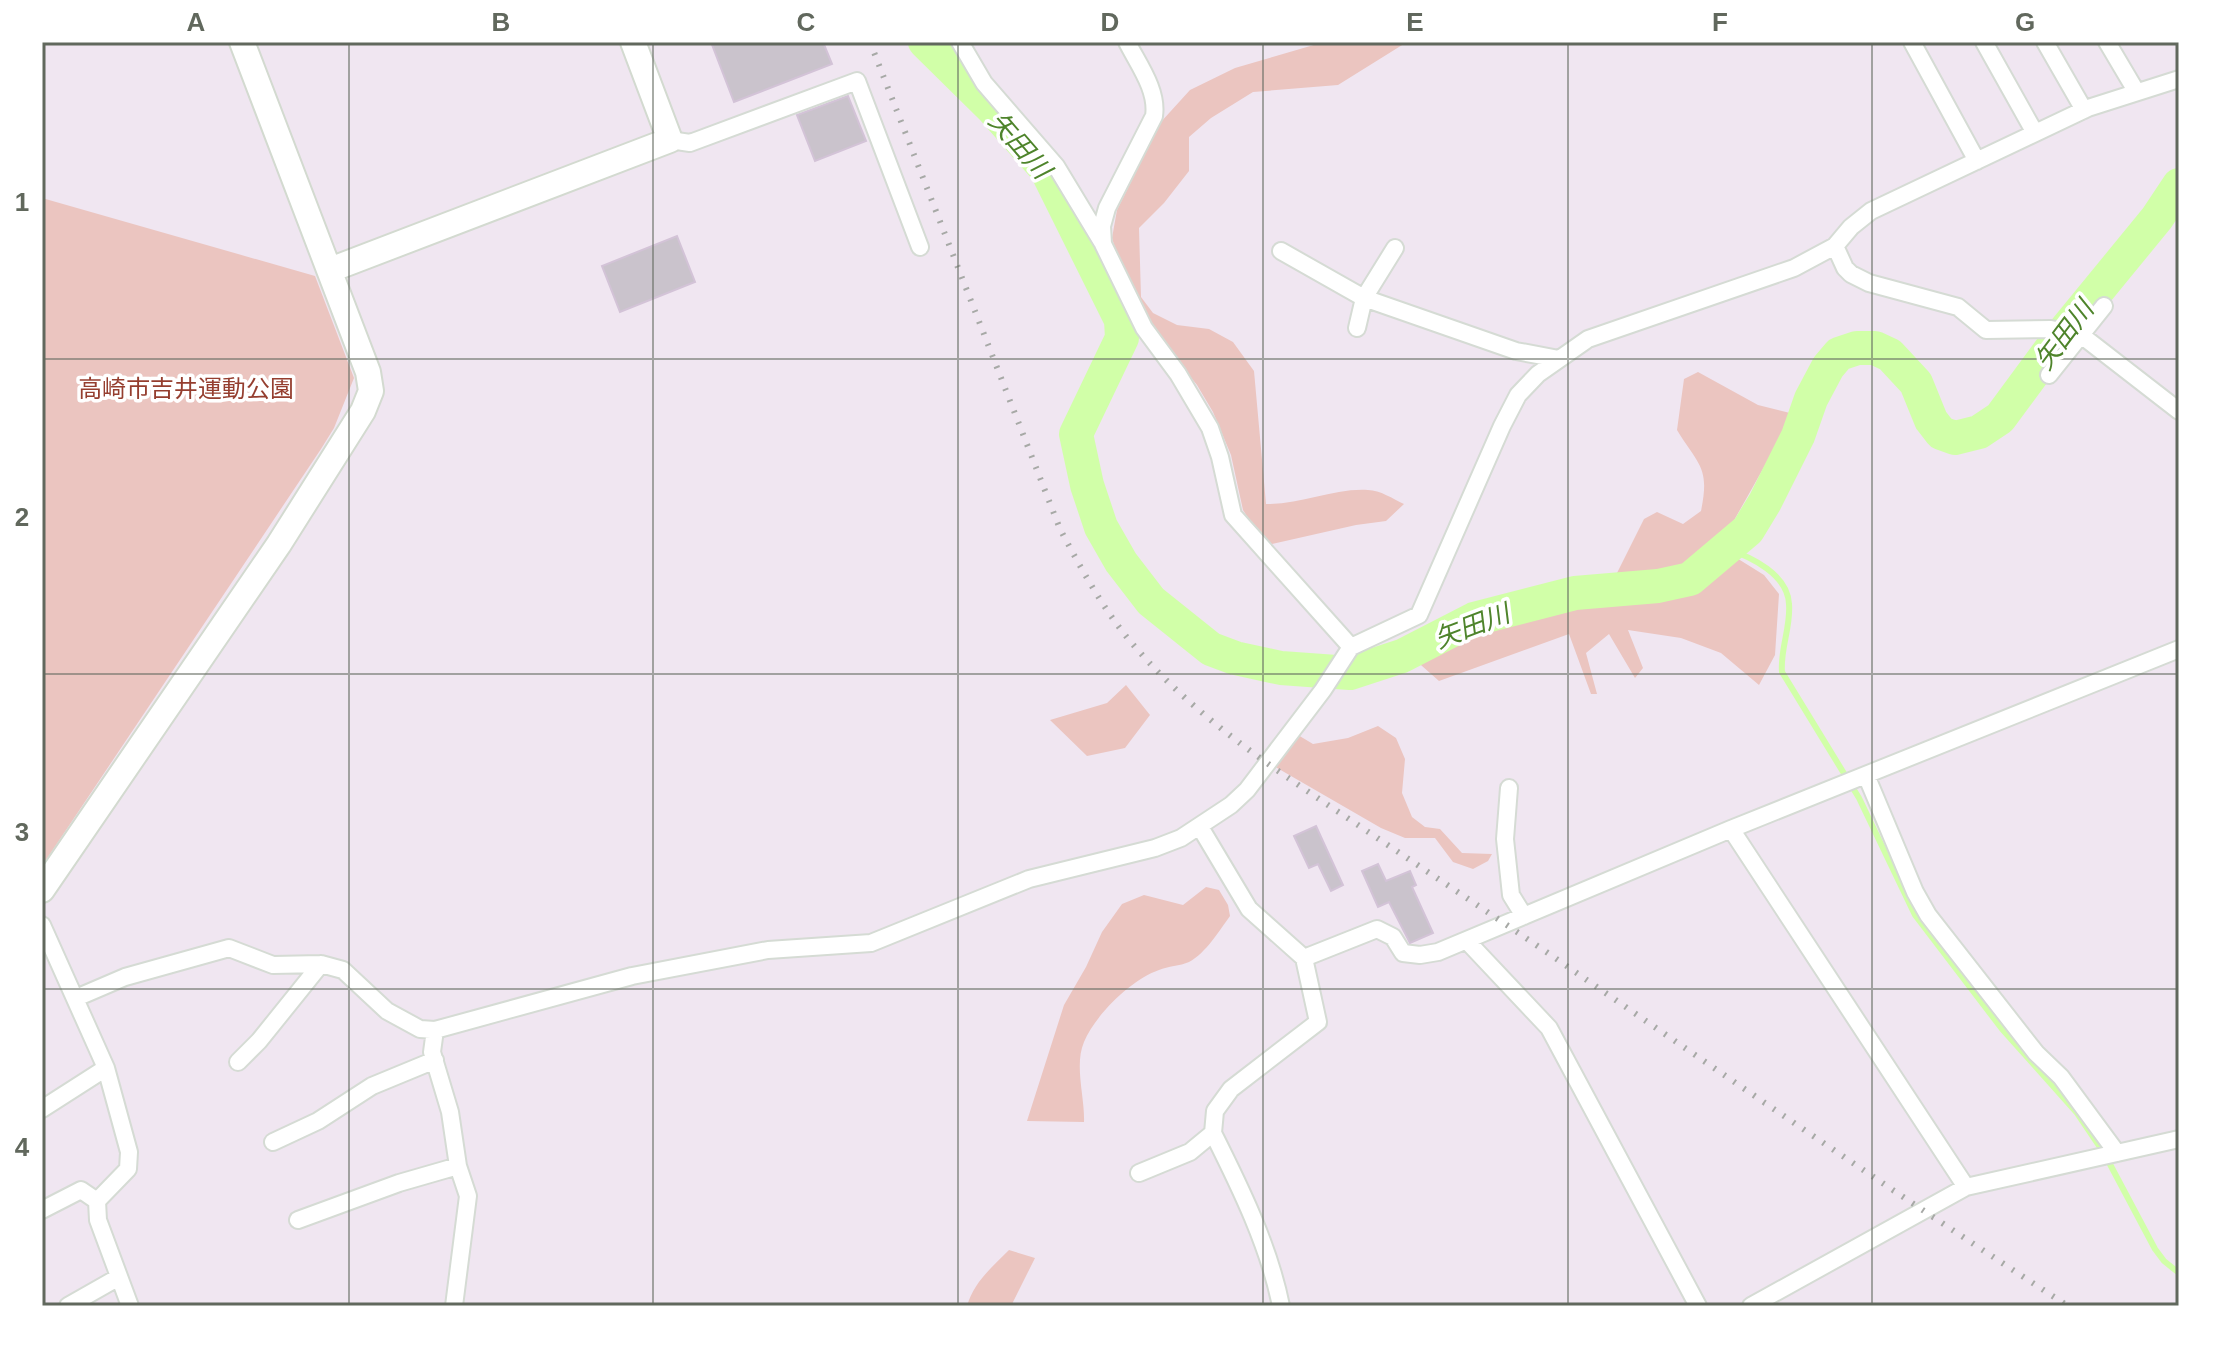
<svg xmlns="http://www.w3.org/2000/svg" width="2221" height="1348" font-family="Arial,'Noto Sans JP',sans-serif">
<style>
.green{fill:#ebc5c0}
.lines{fill:none;stroke-linecap:round;stroke-linejoin:round}
.stream{stroke:#d1ffa8;stroke-width:6}
.river{stroke:#d1ffa8;stroke-width:34}
.building{fill:#cac3cc;stroke:#d3c3d7;stroke-width:2}
.street-casing{stroke:#d5dbd4;stroke-width:20}
.secondary-casing{stroke:#d3dad0;stroke-width:28}
.street{stroke:#fff;stroke-width:16}
.secondary{stroke:#fff;stroke-width:24}
.rail{stroke:#a7a9a6;stroke-width:6;stroke-dasharray:2 10;stroke-linecap:butt}
.grid{fill:none;stroke:#61685d;stroke-width:2;stroke-opacity:0.55}
.labels{text-anchor:middle;stroke-width:7;stroke-linejoin:round;paint-order:stroke}
.park-label{font-size:24px;fill:#953e2f;stroke:#fff}
.water-label{font-size:26px;font-style:italic;fill:#4e842b;stroke:#fff}
.neatline{fill:none;stroke:#61685d;stroke-width:3}
.grid-label{font-size:26px;text-anchor:middle;font-weight:bold;fill:#61685d}
</style>
<rect width="100%" height="100%" fill="#f0e6f1"/>
<path class="green" d="M 1324,42 L 1407,42 L 1338,85 L 1253,92 L 1211,118 L 1189,137 L 1189,171 L 1164,203 L 1139,228 L 1141,297 L 1153,313 L 1177,325 L 1209,329 L 1233,342 L 1254,371 L 1266,504 C 1301,505 1333,488 1368,490 C 1380,490 1393,499 1404,504 L 1386,521 L 1356,525 L 1272,544 L 1254,527 L 1243,510 L 1231,455 L 1213,412 L 1197,385 L 1146,322 L 1119,261 L 1112,238 L 1117,210 L 1160,123 L 1190,90 L 1235,68 Z
M 42,198 L 315,276 L 354,378 L 334,428 L 321,449 L 42,866 Z
M 1698,372 L 1758,405 L 1794,414 L 1719,547 L 1764,575 L 1779,594 L 1775,655 L 1759,685 L 1721,653 L 1681,638 L 1628,630 L 1643,668 L 1635,678 L 1609,634 L 1586,653 L 1597,694 L 1591,694 L 1569,634 L 1439,681 L 1413,658 L 1472,632 L 1525,618 L 1601,605 L 1644,519 L 1657,512 L 1683,524 L 1701,511 C 1710,467 1699,466 1677,430 L 1684,379 Z
M 1126,685 L 1150,715 L 1125,748 L 1087,756 L 1050,720 L 1107,703 Z
M 1378,726 L 1396,738 L 1405,759 L 1402,793 L 1412,817 L 1425,827 L 1440,829 L 1462,853 L 1492,854 L 1488,861 L 1473,869 L 1453,862 L 1435,838 L 1405,838 L 1381,828 L 1272,765 L 1298,735 L 1313,744 L 1348,738 Z
M 1206,887 L 1219,890 L 1228,905 L 1230,916 C 1219,931 1206,953 1189,962 C 1180,966 1168,966 1159,970 C 1132,979 1095,1015 1084,1042 C 1074,1065 1085,1098 1084,1122 L 1027,1121 L 1064,1005 L 1086,967 L 1102,932 L 1122,904 L 1144,895 L 1183,905 Z
M 1009,1250 L 1035,1258 L 1011,1306 L 967,1306 C 974,1282 992,1267 1009,1250 Z"/>
<g class="lines">
<path class="stream" d="M 1727,549 C 1752,557 1788,575 1789,604 C 1791,627 1780,649 1782,672 L 1859,798 L 1915,915 L 2002,1029 L 2077,1113 L 2104,1153 L 2155,1249 L 2164,1261 L 2179,1273"/>
<path class="river" d="M 925,42 L 993,109 L 1046,169 L 1121,320 L 1122,338 L 1076,434 L 1087,485 L 1101,527 L 1121,562 L 1151,601 L 1211,649 L 1235,658 L 1281,668 L 1350,673 L 1402,656 L 1474,619 L 1575,593 L 1658,586 L 1690,579 L 1748,530 L 1765,502 L 1798,436 L 1811,399 L 1828,367 L 1839,354 L 1857,348 L 1875,348 L 1890,355 L 1916,383 L 1931,420 L 1941,433 L 1955,438 L 1979,432 L 2000,418 L 2062,334 L 2157,218 L 2179,185"/>
</g>
<path class="building" d="M 711,42 L 823,42 L 832,64 L 734,102 Z
M 848,96 L 866,141 L 815,161 L 797,115 Z
M 677,236 L 695,282 L 620,312 L 602,266 Z
M 1316,826 L 1343,885 L 1331,891 L 1318,864 L 1309,868 L 1294,836 Z
M 1378,864 L 1386,881 L 1410,871 L 1416,885 L 1412,887 L 1433,933 L 1410,943 L 1389,902 L 1378,907 L 1362,871 Z"/>
<g class="lines">
<defs>
<path id="street" d="M 960,42 L 984,83 L 1056,166 L 1102,242
M 1127,42 C 1138,64 1158,90 1154,116 L 1107,208 L 1102,226 L 1103,244 L 1144,328 L 1178,374 L 1210,428 L 1220,457 L 1233,515 L 1351,647
M 1912,42 L 1977,161
M 1984,42 L 2035,133
M 2045,42 L 2084,110
M 2107,42 L 2136,91
M 670,140 L 690,143 L 857,81 L 920,247
M 1835,246 L 1845,268 L 1851,274 L 1869,283 L 1958,307 L 1986,330 L 2051,329 L 2081,335 L 2179,411
M 1281,251 L 1364,298 L 1516,351 L 1559,359
M 1357,328 L 1364,298 L 1395,248
M 2049,375 L 2104,306
M 1866,775 L 1915,892 L 1928,915 L 2036,1053 L 2061,1077 L 2117,1153
M 1509,788 L 1505,839 L 1511,895 L 1524,916
M 1731,829 L 1966,1187
M 42,925 L 106,1068 L 129,1152 L 128,1169 L 97,1201 L 98,1220 L 130,1306
M 1467,941 L 1549,1028 L 1698,1306
M 1304,958 L 1377,929 L 1393,937 L 1403,953 L 1420,955 L 1438,952 L 1731,829 L 2179,649
M 76,998 L 125,977 L 229,948 L 273,965 L 321,964 L 343,970 L 387,1011 L 420,1029 L 435,1030 L 632,976 L 768,950 L 871,943 L 1029,879 L 1155,848 L 1181,838 L 1231,805 L 1247,790 L 1323,690 L 1351,647 L 1419,615 L 1502,426 L 1518,395 L 1538,374 L 1588,339 L 1794,268 L 1835,246 L 1851,227 L 1871,211 L 2088,108 L 2179,79
M 435,1030 L 432,1052 L 450,1112 L 458,1166 L 468,1196 L 454,1306
M 238,1062 L 259,1041 L 321,964
M 42,1109 L 106,1068
M 1213,1133 C 1240,1187 1269,1246 1281,1306
M 273,1142 L 318,1121 L 372,1086 L 435,1060
M 1139,1173 L 1190,1152 L 1213,1133 L 1215,1111 L 1231,1089 L 1318,1022 L 1304,958 L 1249,909 L 1200,827
M 42,1210 L 81,1190 L 97,1201
M 298,1220 L 399,1183 L 458,1166
M 68,1306 L 119,1277
M 1751,1306 L 1966,1187 L 2179,1139"/>
<path id="secondary" d="M 330,270 L 670,140 L 633,42
M 42,890 L 279,544 L 363,411 L 371,391 L 368,372 L 242,42"/>
</defs>
<use href="#street" class="street-casing"/>
<use href="#secondary" class="secondary-casing"/>
<use href="#street" class="street"/>
<use href="#secondary" class="secondary"/>
<path class="rail" d="M 870,42 L 1060,529 C 1082,570 1105,613 1136,648 C 1196,717 1271,767 1346,817 C 1413,862 1479,906 1545,951 C 1718,1071 1891,1191 2068,1306"/>
</g>
<path class="grid" d="M 349,42 L 349,1306M 653,42 L 653,1306M 958,42 L 958,1306M 1263,42 L 1263,1306M 1568,42 L 1568,1306M 1872,42 L 1872,1306M 42,359 L 2179,359M 42,674 L 2179,674M 42,989 L 2179,989"/>
<g class="labels">
<g class="park-label">
<text x="186" y="397">高崎市吉井運動公園</text>
</g>
<g class="water-label">
<text transform="translate(1020 145) rotate(49)" y="9">矢田川</text>
<text transform="translate(2064 335) rotate(-53)" y="9">矢田川</text>
<text transform="translate(1472 626) rotate(-21)" y="9">矢田川</text>
</g>
</g>
<rect width="2221" height="1348" fill="none" stroke="#ffffff" stroke-width="88"/>
<rect x="44" y="44" width="2133" height="1260" class="neatline"/>
<g class="grid-label">
<text x="196" y="31">A</text>
<text x="501" y="31">B</text>
<text x="806" y="31">C</text>
<text x="1110" y="31">D</text>
<text x="1415" y="31">E</text>
<text x="1720" y="31">F</text>
<text x="2025" y="31">G</text>
<text x="22" y="211">1</text>
<text x="22" y="526">2</text>
<text x="22" y="841">3</text>
<text x="22" y="1156">4</text>
</g>
</svg>
